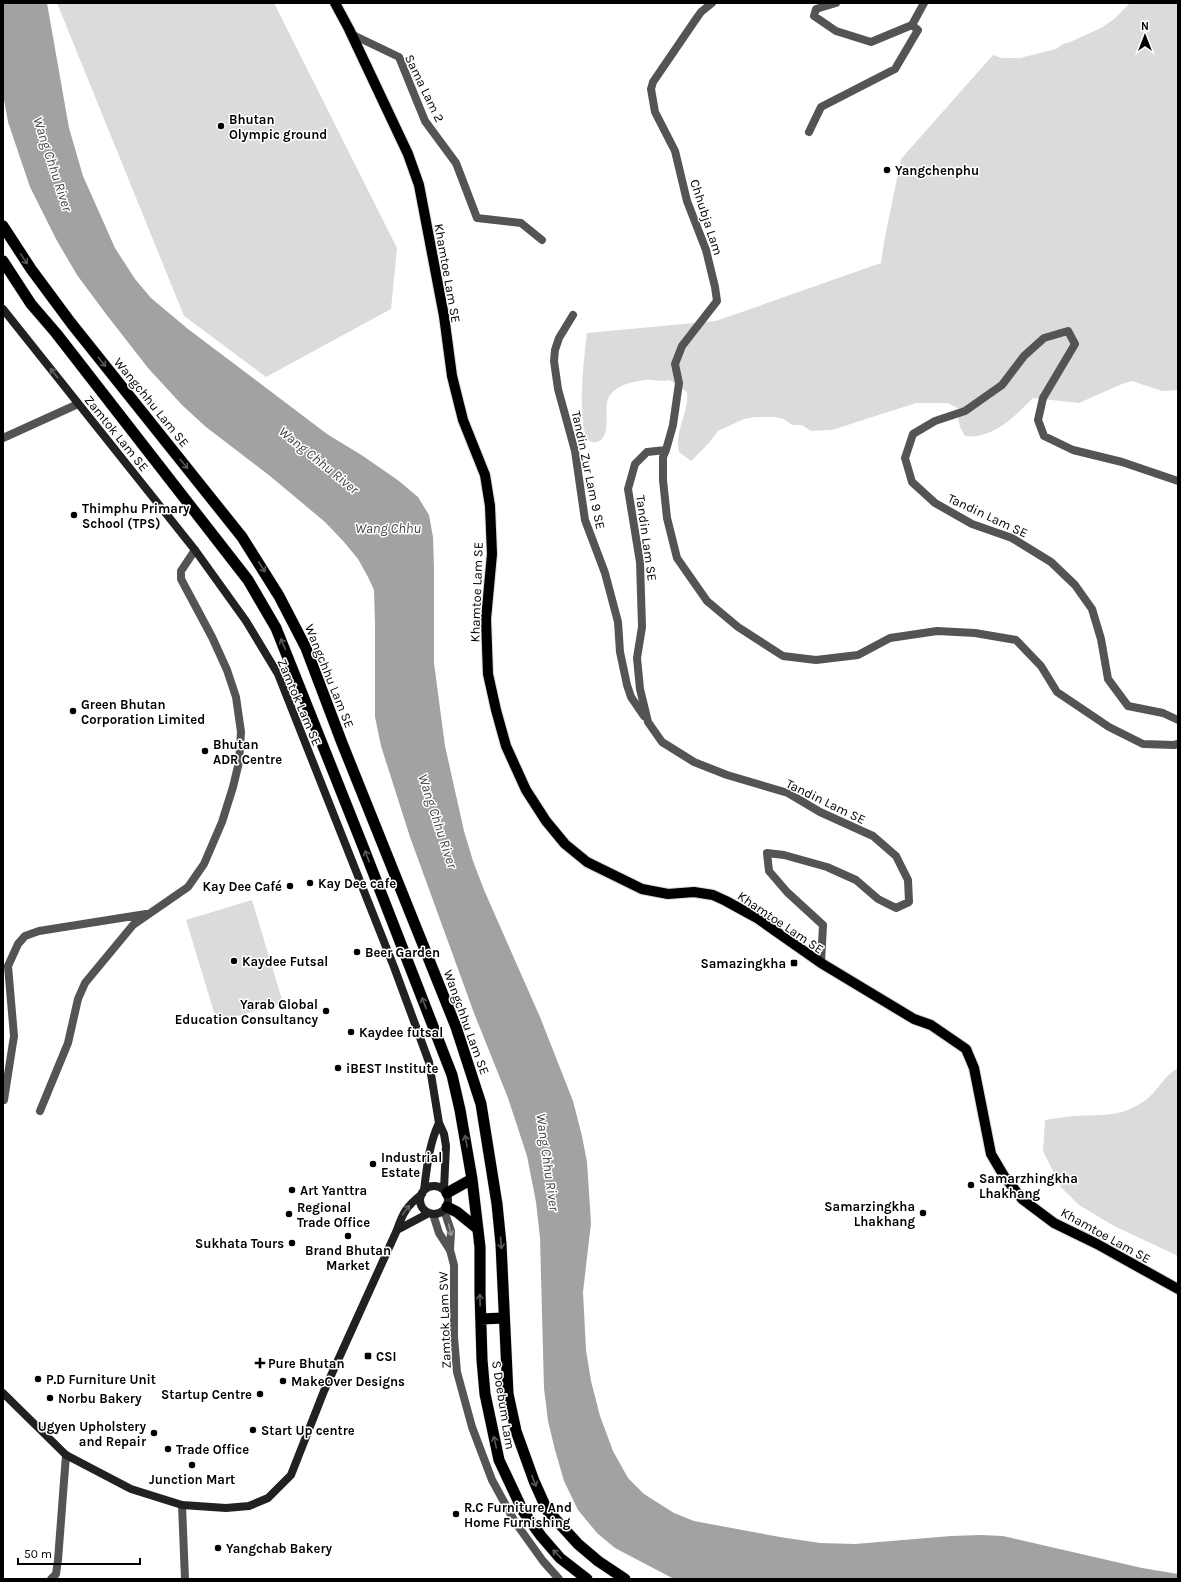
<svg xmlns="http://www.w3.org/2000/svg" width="1181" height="1582" font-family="Karla,sans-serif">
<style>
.green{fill:#dbdbdb}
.water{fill:#a2a2a2}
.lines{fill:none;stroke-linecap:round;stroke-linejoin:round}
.primary-casing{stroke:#dbdbdb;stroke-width:12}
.trunk-casing{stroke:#dbdbdb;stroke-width:12}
.minor{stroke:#545454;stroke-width:8}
.tertiary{stroke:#545454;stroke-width:8}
.secondary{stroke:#212121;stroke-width:8}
.primary{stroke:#000;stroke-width:10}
.trunk{stroke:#000;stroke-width:11}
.oneway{stroke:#595959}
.oneway2{stroke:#646464}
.oneway3{stroke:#989898}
.poi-dot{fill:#000;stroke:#fff;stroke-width:1.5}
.labels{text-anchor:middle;stroke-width:3;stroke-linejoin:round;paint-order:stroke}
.street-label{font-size:13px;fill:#000;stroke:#fff}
.poi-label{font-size:13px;font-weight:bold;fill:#000;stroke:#fff;text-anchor:start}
.water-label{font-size:14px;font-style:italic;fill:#434343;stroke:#fff}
</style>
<rect width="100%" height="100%" fill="#fff"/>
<path class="green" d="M 57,3 L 274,3 L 397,248 L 391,309 L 266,377 L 184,316 Z
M 1130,3 L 1178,3 L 1178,390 L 1162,391 L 1132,381 L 1122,384 L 1079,403 L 1033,398 C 1015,416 992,440 965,436 L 960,427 L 958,418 L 964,411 L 947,403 L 916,403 L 832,430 L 811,431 L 802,425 L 792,425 L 784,419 L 774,417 L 755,417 L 744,419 L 718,431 L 709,443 L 691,461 L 679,452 C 674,431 689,413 687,392 C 682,389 674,382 669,380 C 667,380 665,381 663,381 C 657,381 651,379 645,380 C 631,382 611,386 607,402 C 605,413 610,431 601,440 C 599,441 595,443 592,442 C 574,437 585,349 587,333 L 716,321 L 881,263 L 884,242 L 901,159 L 993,55 L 1002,58 L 1020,58 L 1056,49 L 1063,44 L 1070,42 L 1101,28 L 1114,19 Z
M 252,900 L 283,1003 L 217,1022 L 186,920 Z
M 1178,1068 L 1178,1256 L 1114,1226 L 1079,1205 L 1061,1187 L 1043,1151 L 1045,1120 C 1055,1118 1065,1117 1075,1116 C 1102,1114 1119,1118 1143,1102 C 1157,1093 1163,1076 1178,1068 Z"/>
<path class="water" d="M 3,3 L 47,3 L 69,128 L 83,176 L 115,248 L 135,279 L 151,298 L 188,329 L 327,434 L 363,456 L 399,481 L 418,497 L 429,515 L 433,537 L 434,568 L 434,663 L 445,746 L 464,831 L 473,861 L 484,890 L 540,1017 L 573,1101 L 582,1136 L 587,1162 L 591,1223 L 583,1292 L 586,1350 L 591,1381 L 600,1416 L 613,1451 L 628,1478 L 644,1494 L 674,1513 L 694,1521 L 780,1537 L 820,1543 L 855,1544 L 951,1536 L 981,1535 L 1003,1536 L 1142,1568 L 1178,1574 L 1178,1579 L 674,1579 L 615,1548 L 597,1533 L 578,1510 L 564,1481 L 555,1450 L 548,1421 L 544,1388 L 540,1238 L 536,1202 L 527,1156 L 508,1098 L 474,1013 L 410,837 L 381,746 L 375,717 L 375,624 L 374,590 L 368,577 L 358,559 L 344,542 L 325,522 L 270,476 L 206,427 L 182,405 L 148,368 L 106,314 L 77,275 L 56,239 L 30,187 L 8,122 L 3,94 Z"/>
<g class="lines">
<defs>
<path id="primary" d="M 335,3 L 349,29 L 408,154 L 419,185 L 444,316 L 452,376 L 463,420 L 485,475 L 490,506 L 492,554 L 486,619 L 488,674 L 496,710 L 506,746 L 526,790 L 546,821 L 565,844 L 587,862 L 642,889 L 668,894 L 694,892 L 713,895 L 726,901 L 757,918 L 821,963 L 914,1019 L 931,1025 L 966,1049 L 974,1068 L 991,1154 L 1004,1176 L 1022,1199 L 1054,1223 L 1097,1244 L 1178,1289"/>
<path id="trunk" d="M 3,226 L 31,269 L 71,323 L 242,537 L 279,596 L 306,648 L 342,743 L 456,1027 L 481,1104 L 497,1204 L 501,1244 L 508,1394 L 516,1431 L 534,1481 L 547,1510 L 578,1544 L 598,1561 L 625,1579
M 3,261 L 31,304 L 56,333 L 248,580 L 276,628 L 362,844 L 452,1075 L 460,1110 L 472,1179 L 480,1247 L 480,1293 L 482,1360 L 485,1394 L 499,1460 L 523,1511 L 541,1536 L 560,1558 L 587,1579
M 447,1193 L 472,1179
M 447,1207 L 457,1212 L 478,1229
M 481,1319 L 504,1318"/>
</defs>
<use href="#primary" class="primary-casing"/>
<use href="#trunk" class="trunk-casing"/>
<path class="minor" d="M 912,25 L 924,3
M 351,34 L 399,57 L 425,121 L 456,163 L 477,218 L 521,223 L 542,240
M 809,132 L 821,107 L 895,69 L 918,30 L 912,25 L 871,42 L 836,31 L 814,16 L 816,9 L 836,3
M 573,315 L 559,338 L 555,350 L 554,361 L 558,389 L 575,451 L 585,520 L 605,573 L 618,622 L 620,652 L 627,685 L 631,697 L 644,716
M 3,438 L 78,404
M 666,450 L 673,425 L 679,383 L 675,364 L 682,346 L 717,301 L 715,287 L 706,250 L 687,201 L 675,151 L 655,112 L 651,89 L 653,82 L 696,19 L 701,12 L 712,3
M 1178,481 L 1122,462 L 1073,450 L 1044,436 L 1038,420 L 1043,398 L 1075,344 L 1068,331 L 1044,338 L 1024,356 L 1002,385 L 965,411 L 935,421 L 913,434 L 905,458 L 912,482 L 935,503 L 972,524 L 1012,538 L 1051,562 L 1075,585 L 1092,609 L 1101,639 L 1108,679 L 1128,706 L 1163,713 L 1178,720
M 821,963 L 823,925 L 787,892 L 769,871 L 767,853 L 784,855 L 827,867 L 856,880 L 878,899 L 896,908 L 909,902 L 908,880 L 896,856 L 873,836 L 820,812 L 788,793 L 727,775 L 694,762 L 662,742 L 648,722 L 640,689 L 637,658 L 642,627 L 640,562 L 628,489 L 635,464 L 647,452 L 666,450 L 663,457 L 663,480 L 667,518 L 677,558 L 707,601 L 738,627 L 783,656 L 816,660 L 858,655 L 890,638 L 937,631 L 975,633 L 1016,640 L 1041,666 L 1057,692 L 1109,727 L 1143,744 L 1174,745 L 1178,744
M 4,1100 L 14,1036 L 8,966 L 18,944 L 25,936 L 39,931 L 146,914
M 40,1111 L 68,1043 L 78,999 L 85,983 L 133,925 L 188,887 L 204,864 L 222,822 L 233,787 L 239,762 L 241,732 L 236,697 L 227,670 L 212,637 L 181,579 L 181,571 L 195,550
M 182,1505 L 185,1579"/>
<path class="tertiary" d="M 444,1210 L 451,1231 L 450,1250
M 433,1214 L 439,1233 L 450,1250 L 454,1265 L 454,1337 L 457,1372 L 472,1427 L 492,1480 L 515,1522 L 543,1561 L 559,1579
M 51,1579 L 56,1574 L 58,1560 L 66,1455"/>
<path class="secondary" d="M 3,309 L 195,550 L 246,621 L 278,674 L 394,967 L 429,1062 L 439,1123 L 444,1134 L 446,1146 L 444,1189
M420 1200a14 14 0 1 1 28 0a14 14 0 1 1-28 0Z
M 424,1190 C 427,1167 429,1144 439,1123
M 397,1230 L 429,1213
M 3,1393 L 66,1455 L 131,1489 L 182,1505 L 226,1508 L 249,1506 L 268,1498 L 291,1475 L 324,1391 L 397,1230 C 403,1212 407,1206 422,1194"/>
<use href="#primary" class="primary"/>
<use href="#trunk" class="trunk"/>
</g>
<defs><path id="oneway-shaft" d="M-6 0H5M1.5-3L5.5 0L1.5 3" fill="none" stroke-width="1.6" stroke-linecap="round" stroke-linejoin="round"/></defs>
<g class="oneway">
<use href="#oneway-shaft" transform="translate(24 259) rotate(56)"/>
<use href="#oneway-shaft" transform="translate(102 362) rotate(51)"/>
<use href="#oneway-shaft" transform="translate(184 464) rotate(51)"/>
<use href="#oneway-shaft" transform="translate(262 567) rotate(57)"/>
<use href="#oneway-shaft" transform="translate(283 644) rotate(-114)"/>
<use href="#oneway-shaft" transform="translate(367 856) rotate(-111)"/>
<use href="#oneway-shaft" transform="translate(424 1003) rotate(-111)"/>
<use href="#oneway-shaft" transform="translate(466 1141) rotate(-101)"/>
<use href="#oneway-shaft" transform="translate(501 1243) rotate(85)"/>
<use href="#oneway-shaft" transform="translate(480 1300) rotate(-92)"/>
<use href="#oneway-shaft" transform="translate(495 1442) rotate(-103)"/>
<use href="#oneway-shaft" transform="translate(534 1481) rotate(69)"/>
<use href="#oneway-shaft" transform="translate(557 1554) rotate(-134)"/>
</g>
<g class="oneway2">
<use href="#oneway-shaft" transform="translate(54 373) rotate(-128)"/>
<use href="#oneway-shaft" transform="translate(406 1210) rotate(-54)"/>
</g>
<use class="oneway3" href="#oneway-shaft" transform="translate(450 1230) rotate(78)"/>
<g class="poi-dot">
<circle cx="221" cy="126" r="4"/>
<circle cx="887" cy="170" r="4"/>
<circle cx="74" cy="515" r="4"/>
<circle cx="73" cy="711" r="4"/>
<circle cx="205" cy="751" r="4"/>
<circle cx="310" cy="883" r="4"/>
<circle cx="290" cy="886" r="4"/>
<circle cx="357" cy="952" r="4"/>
<circle cx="234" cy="961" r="4"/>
<rect x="790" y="959" width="8" height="8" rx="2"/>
<circle cx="326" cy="1011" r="4"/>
<circle cx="351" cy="1032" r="4"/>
<circle cx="338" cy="1068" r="4"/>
<circle cx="373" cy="1164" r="4"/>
<circle cx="971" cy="1185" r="4"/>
<circle cx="292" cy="1190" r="4"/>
<circle cx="923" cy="1213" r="4"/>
<circle cx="289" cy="1214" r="4"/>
<circle cx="348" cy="1236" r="4"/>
<circle cx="292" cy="1243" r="4"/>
<rect x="364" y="1352" width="8" height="8" rx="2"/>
<path d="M258 1357h4v4h4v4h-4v4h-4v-4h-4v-4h4z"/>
<circle cx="38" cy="1379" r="4"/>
<circle cx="283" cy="1381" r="4"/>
<circle cx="260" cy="1394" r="4"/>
<circle cx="50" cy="1398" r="4"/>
<circle cx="253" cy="1430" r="4"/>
<circle cx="154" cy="1433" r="4"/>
<circle cx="168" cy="1449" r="4"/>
<circle cx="192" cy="1465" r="4"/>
<circle cx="456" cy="1514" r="4"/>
<circle cx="218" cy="1548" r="4"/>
</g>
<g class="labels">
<g class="street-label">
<text transform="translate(425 88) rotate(64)" y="5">Sama Lam 2</text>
<text transform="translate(707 217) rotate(72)" y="5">Chhubja Lam</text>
<text transform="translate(448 273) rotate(80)" y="5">Khamtoe Lam SE</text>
<text transform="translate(152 402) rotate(51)" y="5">Wangchhu Lam SE</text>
<text transform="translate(117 433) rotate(51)" y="5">Zamtok Lam SE</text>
<text transform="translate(589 470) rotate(78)" y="5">Tandin Zur Lam 9 SE</text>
<text transform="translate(988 515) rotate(25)" y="5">Tandin Lam SE</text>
<text transform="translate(647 538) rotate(82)" y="5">Tandin Lam SE</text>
<text transform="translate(476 592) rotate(-88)" y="5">Khamtoe Lam SE</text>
<text transform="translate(330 676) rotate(68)" y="5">Wangchhu Lam SE</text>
<text transform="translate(300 702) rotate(67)" y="5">Zamtok Lam SE</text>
<text transform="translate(826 801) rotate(26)" y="5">Tandin Lam SE</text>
<text transform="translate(781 922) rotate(34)" y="5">Khamtoe Lam SE</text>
<text transform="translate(467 1022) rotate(70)" y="5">Wangchhu Lam SE</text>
<text transform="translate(1106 1235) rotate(29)" y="5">Khamtoe Lam SE</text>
<text transform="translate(444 1320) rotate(-92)" y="5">Zamtok Lam SW</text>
<text transform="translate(504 1405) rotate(81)" y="5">S Doebum Lam</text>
</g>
<g class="poi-label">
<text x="229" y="124">Bhutan<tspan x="229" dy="15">Olympic ground</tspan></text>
<text x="895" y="175">Yangchenphu</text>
<text x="82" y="513">Thimphu Primary<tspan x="82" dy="15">School (TPS)</tspan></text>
<text x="81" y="709">Green Bhutan<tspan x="81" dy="15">Corporation Limited</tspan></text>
<text x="213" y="749">Bhutan<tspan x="213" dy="15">ADR Centre</tspan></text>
<text x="318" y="888">Kay Dee cafe</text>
<text x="282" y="891" text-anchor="end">Kay Dee Café</text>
<text x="365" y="957">Beer Garden</text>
<text x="242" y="966">Kaydee Futsal</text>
<text x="786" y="968" text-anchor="end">Samazingkha</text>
<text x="318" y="1009" text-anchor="end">Yarab Global<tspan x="318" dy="15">Education Consultancy</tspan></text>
<text x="359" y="1037">Kaydee futsal</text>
<text x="346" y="1073">iBEST Institute</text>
<text x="381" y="1162">Industrial<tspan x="381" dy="15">Estate</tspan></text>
<text x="979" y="1183">Samarzhingkha<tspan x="979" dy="15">Lhakhang</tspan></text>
<text x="300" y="1195">Art Yanttra</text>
<text x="915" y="1211" text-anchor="end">Samarzingkha<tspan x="915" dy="15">Lhakhang</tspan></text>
<text x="297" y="1212">Regional<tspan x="297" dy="15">Trade Office</tspan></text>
<text x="284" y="1248" text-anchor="end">Sukhata Tours</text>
<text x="348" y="1255" text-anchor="middle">Brand Bhutan<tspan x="348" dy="15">Market</tspan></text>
<text x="376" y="1361">CSI</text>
<text x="268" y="1368">Pure Bhutan</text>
<text x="46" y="1384">P.D Furniture Unit</text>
<text x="291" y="1386">MakeOver Designs</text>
<text x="252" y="1399" text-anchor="end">Startup Centre</text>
<text x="58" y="1403">Norbu Bakery</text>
<text x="146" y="1431" text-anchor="end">Ugyen Upholstery<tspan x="146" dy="15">and Repair</tspan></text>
<text x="261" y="1435">Start Up centre</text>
<text x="176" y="1454">Trade Office</text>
<text x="192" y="1484" text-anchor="middle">Junction Mart</text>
<text x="464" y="1512">R.C Furniture And<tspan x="464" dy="15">Home Furnishing</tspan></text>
<text x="226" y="1553">Yangchab Bakery</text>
</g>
<g class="water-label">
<text transform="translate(53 164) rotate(72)" y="5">Wang Chhu River</text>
<text transform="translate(319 460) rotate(39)" y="5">Wang Chhu River</text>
<text x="388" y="533">Wang Chhu</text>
<text transform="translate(438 821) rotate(72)" y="5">Wang Chhu River</text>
<text transform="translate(548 1162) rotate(82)" y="5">Wang Chhu River</text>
</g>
</g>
<rect width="1181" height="1582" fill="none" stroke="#000000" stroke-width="8"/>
<g transform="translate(1145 36)" stroke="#ffffff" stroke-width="3" paint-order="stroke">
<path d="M0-3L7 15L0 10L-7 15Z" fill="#000000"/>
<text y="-6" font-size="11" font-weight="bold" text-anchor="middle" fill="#000000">N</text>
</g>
<path d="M18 1558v6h122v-6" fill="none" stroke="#000000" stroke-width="2"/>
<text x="24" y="1558" font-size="12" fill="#000000" stroke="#ffffff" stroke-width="3" paint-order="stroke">50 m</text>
</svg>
